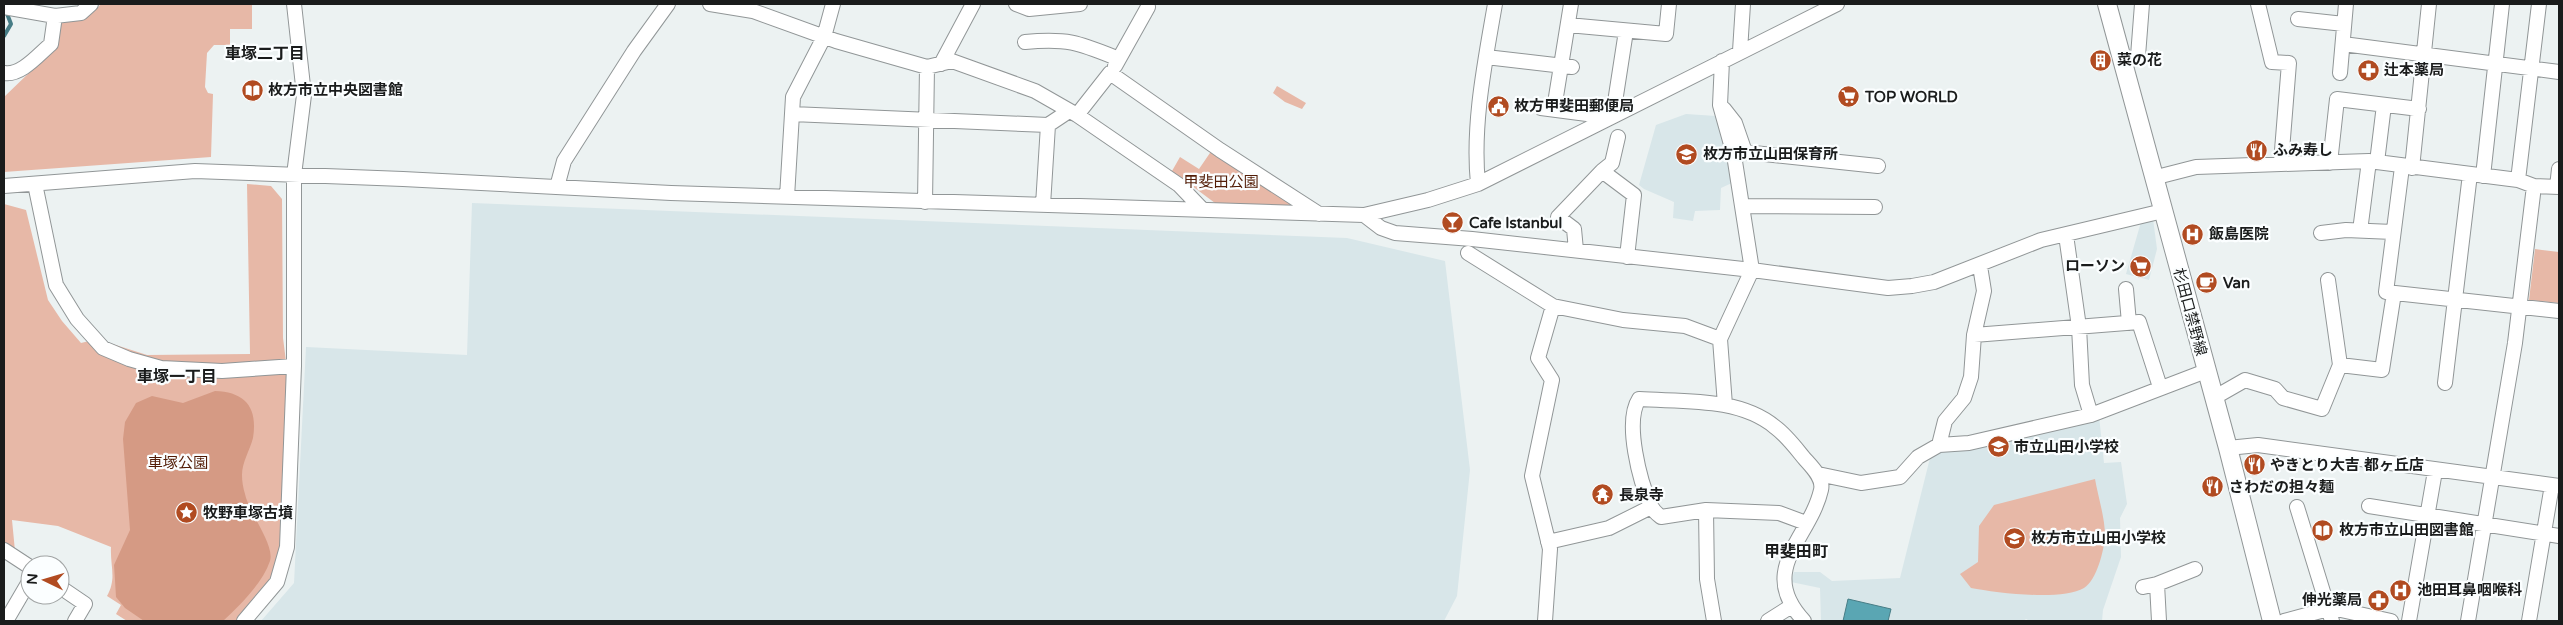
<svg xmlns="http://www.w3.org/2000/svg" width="2563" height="625" font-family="'Varela Round','Noto Sans JP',sans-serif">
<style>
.built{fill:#d8e6e9}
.green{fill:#e7b8a7}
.forest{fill:#d59a84}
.water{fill:#5aa6b3;stroke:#477d86}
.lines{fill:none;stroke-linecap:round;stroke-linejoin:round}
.stream{stroke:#477d86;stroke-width:4}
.minor-casing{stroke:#919697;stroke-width:16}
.major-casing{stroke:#919697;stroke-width:20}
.minor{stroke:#fff;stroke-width:14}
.major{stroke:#fff;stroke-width:18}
.labels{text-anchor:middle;stroke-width:4.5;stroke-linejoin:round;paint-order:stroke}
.poi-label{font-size:15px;font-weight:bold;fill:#1a1c1c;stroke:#fbfeff;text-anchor:start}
.park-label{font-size:15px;fill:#531d07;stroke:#fbfeff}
.street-label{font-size:15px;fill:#1a1c1c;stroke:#fbfeff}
.neighbourhood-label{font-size:16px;font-weight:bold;fill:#1a1c1c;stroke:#fbfeff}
</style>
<rect width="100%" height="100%" fill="#ecf2f2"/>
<path class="built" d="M 1686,114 L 1716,116 L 1734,182 L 1721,188 L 1720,210 L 1695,211 L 1693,221 L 1673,218 L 1674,202 L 1644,189 L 1639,185 L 1656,125 Z
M 472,203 L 1347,238 L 1445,261 L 1470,470 L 1457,596 L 1444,621 L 261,621 L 294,583 L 306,347 L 467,355 Z
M 2153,219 L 2157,249 L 2149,280 L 2126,274 L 2141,222 Z
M 2099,416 L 2104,463 L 2121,462 L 2127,504 L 2120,518 L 2121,557 L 2103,610 L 2102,621 L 2030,621 L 2026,619 L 2023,621 L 1821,621 L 1820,588 L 1791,582 L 1794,572 L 1820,572 L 1832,581 L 1900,578 L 1931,454 Z"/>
<path class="green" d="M 101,4 L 252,4 L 252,29 L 230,29 L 230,45 L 214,45 L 207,53 L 205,87 L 208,93 L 213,94 L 211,157 L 4,172 L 4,97 L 32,70 L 60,16 C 82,21 85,20 101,4 Z
M 1277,86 L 1306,103 L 1302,109 L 1285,102 L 1273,93 Z
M 1212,150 L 1295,207 L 1215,203 L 1172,171 L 1180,157 L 1199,169 Z
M 247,184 L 271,186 L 282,199 L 283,338 L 290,393 L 283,562 L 244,621 L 127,621 L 116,614 L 121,605 L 107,596 C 117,578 110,567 111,547 L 58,526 L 12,520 L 15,551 L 4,543 L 4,204 L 26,210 L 48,300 L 62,321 L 81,343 L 97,339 L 147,355 L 250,354 Z
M 2535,249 L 2559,252 L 2559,303 L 2529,300 Z
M 2095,479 C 2098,496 2105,518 2105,536 C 2104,550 2097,580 2084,588 C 2062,601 1997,593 1971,588 L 1960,574 L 1978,562 L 1979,526 L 1994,505 Z"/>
<path class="forest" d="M 215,391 C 245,392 258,407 253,438 C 250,450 242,462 242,475 C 242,481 243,488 245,494 C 249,513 275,545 270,561 C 262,584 240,605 223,621 L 144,621 L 125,608 L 116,597 L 115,580 L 114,565 L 130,530 L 123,439 L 125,422 L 136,403 L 152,396 L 183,403 Z"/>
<path class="water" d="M 1848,599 L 1891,609 L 1888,621 L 1843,621 Z"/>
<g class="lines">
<path class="stream" d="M 4,36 L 11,24 L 6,11"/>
<defs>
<path id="minor" d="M 710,4 L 753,11 L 836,41 L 927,67 L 952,61 L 1035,91 L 1077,115 L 1179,185 L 1203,210
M 1016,4 L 1029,9 L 1080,4
M 2258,4 L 2272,62 L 2289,63 L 2281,163
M 4,7 L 55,16
M 2298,19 L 2344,24
M 1568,25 L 1666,34 L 1669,4
M 1025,42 C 1069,38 1079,43 1119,59
M 2343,44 L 2559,72
M 1740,51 L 1743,4
M 1486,57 L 1572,67
M 1722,61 L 1720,105 L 1734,155 L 1752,270 L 1720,339 L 1725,405
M 941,64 L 973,4
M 2122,65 L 2138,56 L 2142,4
M 1115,66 L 1148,7
M 4,73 C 21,76 38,55 51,44 L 55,16 L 81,13 L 91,4
M 2340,73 L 2346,4
M 1541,108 L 1587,114 L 1605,120
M 1554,109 L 1571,4
M 1724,109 L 1735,123 L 1745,152 L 1878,166
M 792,114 L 1048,125 L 1069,111
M 1077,115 L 1110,73 L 1220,150 L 1319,214
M 1613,115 L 1626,31
M 2377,162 L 2384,105
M 2330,163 L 2337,99 L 2419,109
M 2402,167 L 2386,292 L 2559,311
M 2412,168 L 2429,4
M 1602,171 L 1612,163 L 1618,137
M 2483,176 L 2502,4
M 2153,178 L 2196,167 L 2369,161 L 2518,180 L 2534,186 L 2559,187
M 2518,180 L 2539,4
M 35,184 L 56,285 L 77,319 L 103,348 L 129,359 L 161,368 L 222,371 L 294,366
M 1478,184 C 1472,125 1485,62 1495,4
M 4,186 L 195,171 L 403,179 L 671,193 L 1364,215 L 1428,200 L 1478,184 L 1837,4
M 557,187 L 564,161 L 634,51 L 668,4
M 2557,187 L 2559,169
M 787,197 L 793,97 L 824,37 L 833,4
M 925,202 L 927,67
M 1043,205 L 1048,125
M 1743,206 L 1875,207
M 1364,215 L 1381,228 L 1395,233 L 1472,239 L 1752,270 L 1888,288 L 1912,286 L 1934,282 L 2041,240 L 2163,211
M 2360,231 L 2369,161
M 2321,233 L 2346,230 L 2393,232
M 2066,235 L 2079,327 L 2082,385 L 2091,415
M 1576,250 L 1574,229 L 1558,217 L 1602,171 L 1634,195 L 1627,257
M 1468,253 L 1553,306 L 1623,320 L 1685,326 L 1720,339
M 2126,289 L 2129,323
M 1974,335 L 2139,322 L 2160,387
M 2340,365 L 2382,370 L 2394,293
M 2445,383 L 2470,174
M 2213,395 L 2217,396 L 2245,380 L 2275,389 L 2283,398 L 2322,409 L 2340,365 L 2328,280
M 1939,445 L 1945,421 L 1964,398 L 1971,377 L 1974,335 L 1984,291 L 1980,266
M 2228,448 L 2258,445 L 2559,486
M 1818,474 L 1861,483 L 1900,477 L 1918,457 L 1939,445 L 1969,443 L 2091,415 L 2206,371
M 2369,506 L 2559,536
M 2297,507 L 2332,621
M 1706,510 L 1707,579 L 1714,621
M 1548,542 L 1609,528 L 1651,507
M 4,550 L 30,567
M 60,587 L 85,604 L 75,621
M 2143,587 L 2157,584
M 6,621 L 30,580
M 244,621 L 277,582 L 287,547 L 294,366 L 294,175 L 304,95 L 294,4
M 1545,621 L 1550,549 L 1532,476 L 1552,380 L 1538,358 L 1553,306
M 1768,621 L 1790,607
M 1804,621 C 1756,570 1810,538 1821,490 C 1824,478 1811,466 1804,458 C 1795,447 1786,435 1775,427 C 1739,397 1683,402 1639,399 C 1624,422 1640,482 1651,506 C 1653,510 1657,514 1661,517 L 1706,510 L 1779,513 L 1806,523
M 2159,621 L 2157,584 L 2195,569
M 2284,621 L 2332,608 L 2391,621
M 2409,621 L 2435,471
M 2468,621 L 2515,343 L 2534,186
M 2529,621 L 2552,485"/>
<path id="major" d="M 2107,4 L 2228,448 L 2272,621"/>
</defs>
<use href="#minor" class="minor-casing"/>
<use href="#major" class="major-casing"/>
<use href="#minor" class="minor"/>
<use href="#major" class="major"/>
</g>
<defs>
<symbol id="building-disc" viewBox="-11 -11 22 22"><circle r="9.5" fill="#b14b21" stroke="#fbfeff"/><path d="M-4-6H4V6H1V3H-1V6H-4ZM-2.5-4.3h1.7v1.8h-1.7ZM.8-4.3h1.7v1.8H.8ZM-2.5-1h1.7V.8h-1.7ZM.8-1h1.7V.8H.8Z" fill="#fff"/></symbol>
<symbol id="pharmacy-disc" viewBox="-11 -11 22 22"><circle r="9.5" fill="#b14b21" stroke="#fbfeff"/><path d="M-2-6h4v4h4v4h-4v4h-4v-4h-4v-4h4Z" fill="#fff"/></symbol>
<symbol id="library-disc" viewBox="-11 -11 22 22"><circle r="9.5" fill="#b14b21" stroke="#fbfeff"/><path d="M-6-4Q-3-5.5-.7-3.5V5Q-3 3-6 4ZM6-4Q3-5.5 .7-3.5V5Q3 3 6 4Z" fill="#fff"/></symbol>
<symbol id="supermarket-disc" viewBox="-11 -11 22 22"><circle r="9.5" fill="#b14b21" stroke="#fbfeff"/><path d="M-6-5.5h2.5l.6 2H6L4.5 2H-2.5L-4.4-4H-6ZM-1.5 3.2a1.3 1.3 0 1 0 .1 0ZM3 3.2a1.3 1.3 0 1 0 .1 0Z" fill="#fff"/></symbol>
<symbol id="civic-disc" viewBox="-11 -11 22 22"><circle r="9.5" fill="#b14b21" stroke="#fbfeff"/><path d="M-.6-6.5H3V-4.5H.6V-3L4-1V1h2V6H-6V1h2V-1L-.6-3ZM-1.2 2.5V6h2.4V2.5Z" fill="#fff"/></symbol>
<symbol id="restaurant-disc" viewBox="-11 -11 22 22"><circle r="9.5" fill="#b14b21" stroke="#fbfeff"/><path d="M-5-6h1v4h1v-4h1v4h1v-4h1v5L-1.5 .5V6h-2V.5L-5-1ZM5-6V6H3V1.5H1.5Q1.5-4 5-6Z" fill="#fff"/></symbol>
<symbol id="school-disc" viewBox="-11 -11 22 22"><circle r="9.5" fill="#b14b21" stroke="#fbfeff"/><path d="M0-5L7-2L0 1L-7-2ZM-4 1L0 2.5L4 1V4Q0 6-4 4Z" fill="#fff"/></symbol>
<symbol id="bar-disc" viewBox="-11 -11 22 22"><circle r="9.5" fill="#b14b21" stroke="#fbfeff"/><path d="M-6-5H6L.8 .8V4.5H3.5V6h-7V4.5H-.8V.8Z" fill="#fff"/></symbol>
<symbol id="hospital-disc" viewBox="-11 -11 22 22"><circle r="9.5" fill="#b14b21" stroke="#fbfeff"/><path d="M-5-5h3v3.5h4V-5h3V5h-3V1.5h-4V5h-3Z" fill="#fff"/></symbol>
<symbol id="cafe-disc" viewBox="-11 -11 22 22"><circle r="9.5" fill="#b14b21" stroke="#fbfeff"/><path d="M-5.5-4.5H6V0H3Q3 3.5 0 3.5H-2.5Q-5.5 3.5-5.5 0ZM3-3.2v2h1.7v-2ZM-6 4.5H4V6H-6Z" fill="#fff"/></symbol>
<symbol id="temple-disc" viewBox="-11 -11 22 22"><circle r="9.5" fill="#b14b21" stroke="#fbfeff"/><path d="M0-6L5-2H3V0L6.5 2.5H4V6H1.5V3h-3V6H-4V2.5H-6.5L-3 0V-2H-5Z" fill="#fff"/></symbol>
<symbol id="sight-disc" viewBox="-11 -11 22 22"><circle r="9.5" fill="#b14b21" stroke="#fbfeff"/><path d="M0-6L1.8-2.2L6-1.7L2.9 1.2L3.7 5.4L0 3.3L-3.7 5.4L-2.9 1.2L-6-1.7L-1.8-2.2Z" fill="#fff"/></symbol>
</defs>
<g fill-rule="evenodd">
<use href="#building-disc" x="2088" y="48" width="25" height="25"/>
<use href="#pharmacy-disc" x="2356" y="58" width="25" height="25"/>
<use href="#library-disc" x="240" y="78" width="25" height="25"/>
<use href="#supermarket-disc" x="1836" y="84" width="25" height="25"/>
<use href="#civic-disc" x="1486" y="94" width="25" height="25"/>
<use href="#restaurant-disc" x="2244" y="138" width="25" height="25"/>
<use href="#school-disc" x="1674" y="142" width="25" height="25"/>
<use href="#bar-disc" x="1440" y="210" width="25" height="25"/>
<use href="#hospital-disc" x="2180" y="222" width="25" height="25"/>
<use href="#supermarket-disc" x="2128" y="254" width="25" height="25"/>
<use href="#cafe-disc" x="2194" y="270" width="25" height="25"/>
<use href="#school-disc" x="1986" y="434" width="25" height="25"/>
<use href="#restaurant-disc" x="2242" y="452" width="25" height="25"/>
<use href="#restaurant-disc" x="2200" y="474" width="25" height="25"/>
<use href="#temple-disc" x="1590" y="482" width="25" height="25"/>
<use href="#sight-disc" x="174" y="500" width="25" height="25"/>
<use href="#library-disc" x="2310" y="518" width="25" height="25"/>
<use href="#school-disc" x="2002" y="526" width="25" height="25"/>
<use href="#hospital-disc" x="2388" y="578" width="25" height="25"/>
<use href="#pharmacy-disc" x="2366" y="588" width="25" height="25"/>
</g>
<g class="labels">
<g class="poi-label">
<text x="2117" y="65">菜の花</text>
<text x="2384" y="75">辻本薬局</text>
<text x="268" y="95">枚方市立中央図書館</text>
<text x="1865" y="102">TOP WORLD</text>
<text x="1514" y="111">枚方甲斐田郵便局</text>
<text x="2273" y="155">ふみ寿し</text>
<text x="1703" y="159">枚方市立山田保育所</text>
<text x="1469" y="228">Cafe Istanbul</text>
<text x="2209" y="239">飯島医院</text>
<text x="2125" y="271" text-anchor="end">ローソン</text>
<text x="2223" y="288">Van</text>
<text x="2014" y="452">市立山田小学校</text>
<text x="2270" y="470">やきとり大吉 都ヶ丘店</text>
<text x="2229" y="492">さわだの担々麺</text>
<text x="1619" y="500">長泉寺</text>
<text x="203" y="518">牧野車塚古墳</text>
<text x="2339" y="535">枚方市立山田図書館</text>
<text x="2031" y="543">枚方市立山田小学校</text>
<text x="2417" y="595">池田耳鼻咽喉科</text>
<text x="2362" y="605" text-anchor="end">伸光薬局</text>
</g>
<g class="park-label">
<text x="1221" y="187">甲斐田公園</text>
<text x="178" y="468">車塚公園</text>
</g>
<g class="street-label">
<text transform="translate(2190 312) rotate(75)" y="5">杉田口禁野線</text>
</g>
<g class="neighbourhood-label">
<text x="265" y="59">車塚二丁目</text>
<text x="177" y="382">車塚一丁目</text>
<text x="1796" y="557">甲斐田町</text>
</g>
</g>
<rect width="2563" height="625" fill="none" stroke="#1a1c1c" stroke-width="10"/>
<g transform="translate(45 580) rotate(275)"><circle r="24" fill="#fbfeff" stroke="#a1a4a4"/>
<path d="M0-4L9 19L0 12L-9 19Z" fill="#b14b21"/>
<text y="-8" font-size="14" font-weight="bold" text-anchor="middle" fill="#1a1c1c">N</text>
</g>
</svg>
